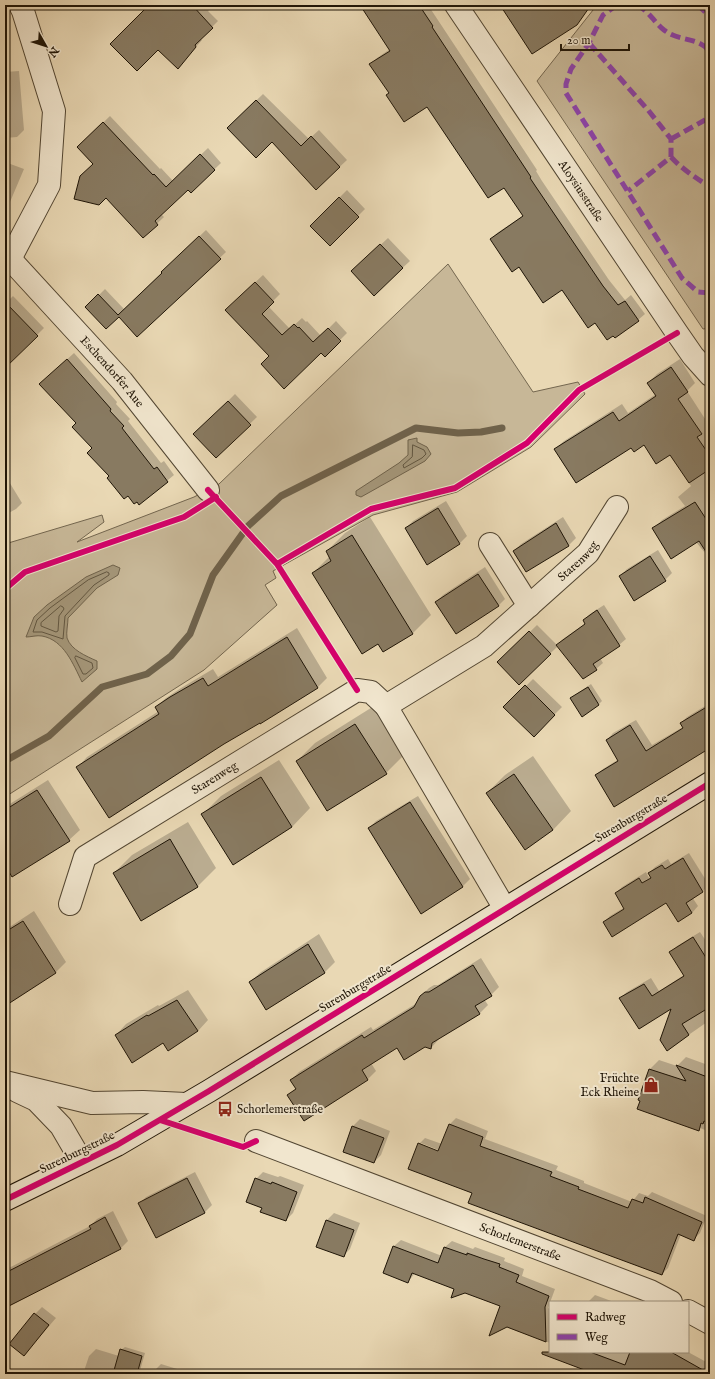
<svg xmlns="http://www.w3.org/2000/svg" width="715" height="1379" font-family="'IM FELL English',serif">
<style>
.green{fill:#c7b797;stroke:#73664f}
.water{fill:#a49679;stroke:#6f624b}
.shadow{fill:#0003;fill-rule:evenodd}
.lines{fill:none;stroke-linecap:round;stroke-linejoin:round}
.shore{stroke:#625640;stroke-width:1}
.stream{stroke:#6f624b;stroke-width:7}
.building{fill:#887a61;stroke:#1f1507}
.street-casing{stroke:#524632;stroke-width:24}
.secondary-casing{stroke:#1f1507;stroke-width:24}
.street{stroke:#f1e6ce;stroke-width:22}
.secondary{stroke:#f1e6ce;stroke-width:22}
.quiet{stroke:#8e44ad;stroke-width:5;stroke-dasharray:10 5;stroke-linecap:butt}
.cycleway-casing{stroke:#f1e6ce;stroke-width:8}
.cycleway{stroke:#d6006c;stroke-width:6}
.labels{text-anchor:middle;stroke-width:4;stroke-linejoin:round;paint-order:stroke}
.street-label{font-size:12px;fill:#1f1507;stroke:#f1e6ce}
.poi-label{font-size:12px;fill:#1f1507;stroke:#f1e6ce;text-anchor:end}
</style>
<rect width="100%" height="100%" fill="#e9d8b4"/>
<filter id="stains"><feTurbulence type="fractalNoise" baseFrequency=".005" numOctaves="4"/><feColorMatrix values="0 0 0 0 .2 0 0 0 0 .09 0 0 0 0 .02 0 0 0 .5 -.17"/></filter>
<radialGradient id="worn" r=".72"><stop offset=".6" stop-color="#630" stop-opacity="0"/><stop offset="1" stop-color="#630" stop-opacity=".3"/></radialGradient>
<path class="green" d="M 597,5 L 710,5 L 710,328 L 703,329 L 537,81 Z
M 448,264 L 533,392 L 578,382 L 585,394 L 531,447 L 457,492 L 373,515 L 273,571 L 276,578 L 265,585 L 277,605 L 204,670 L 5,797 L 5,544 L 102,515 L 104,522 L 77,542 L 194,497 L 219,484 Z"/>
<path class="water" d="M 417,438 L 417,442 L 427,447 L 431,454 L 425,461 L 370,492 L 361,497 L 356,495 L 356,491 L 399,463 L 408,455 L 408,440 Z
M 113,565 L 120,568 L 118,575 L 97,588 L 68,618 C 68,624 66,632 67,638 C 71,650 86,656 97,661 L 97,669 L 82,682 C 73,664 64,640 42,636 C 37,635 31,637 26,637 L 34,617 L 47,605 L 86,577 Z"/>
<path class="shadow" d="M 150,5 L 204,5 L 209,10 L 208,11 L 218,21 L 200,39 L 202,40 L 178,68 Z
M 359,5 L 428,5 L 537,170 L 536,171 L 542,181 L 609,280 L 625,300 L 631,295 L 645,314 L 638,320 L 595,322 L 562,289 L 519,266 L 491,239 L 497,233 L 524,215 L 504,186 L 427,106 L 390,92 L 371,64 L 377,58 L 390,49 L 363,8 L 362,9 Z
M 19,71 L 24,130 L 17,137 L 5,138 L 5,72 Z
M 263,94 L 309,139 L 319,130 L 347,160 L 316,189 L 272,141 L 228,128 Z
M 110,116 L 160,169 L 161,168 L 173,181 L 208,148 L 221,163 L 191,192 L 188,188 L 161,214 L 164,217 L 143,237 L 94,164 L 78,147 Z
M 5,162 L 24,169 L 10,202 L 5,207 Z
M 347,190 L 365,209 L 330,244 L 311,226 Z
M 206,230 L 226,252 L 137,336 L 119,316 L 93,301 L 105,289 L 124,309 Z
M 388,238 L 410,261 L 374,294 L 360,264 Z
M 263,275 L 280,294 L 268,306 L 290,329 L 302,318 L 306,322 L 307,321 L 321,336 L 336,321 L 347,333 L 325,355 L 321,352 L 270,356 L 233,303 Z
M 13,296 L 44,328 L 12,360 L 5,353 L 5,304 Z
M 74,353 L 117,402 L 116,404 L 130,419 L 128,421 L 161,463 L 164,461 L 174,475 L 139,504 L 128,495 L 110,476 L 47,378 Z
M 680,359 L 695,383 L 687,391 L 709,425 L 706,429 L 710,435 L 710,559 L 696,542 L 653,529 L 662,520 L 685,506 L 678,497 L 691,486 L 670,454 L 644,444 L 632,446 L 555,449 L 564,441 L 622,404 L 628,413 L 656,394 L 648,383 L 657,374 Z
M 235,394 L 257,417 L 216,456 L 195,434 Z
M 5,475 L 22,503 L 16,509 L 5,515 Z
M 446,501 L 467,536 L 460,543 L 427,563 L 406,528 L 413,521 Z
M 370,517 L 431,615 L 413,633 L 384,651 L 379,643 L 313,573 L 330,556 L 327,551 L 345,533 Z
M 563,517 L 576,538 L 569,545 L 526,571 L 514,551 L 521,544 Z
M 658,550 L 672,573 L 665,580 L 620,576 L 627,569 Z
M 485,567 L 505,599 L 498,606 L 436,602 L 443,595 Z
M 604,605 L 626,639 L 619,645 L 600,658 L 603,663 L 596,669 L 558,646 L 520,683 L 499,662 L 537,625 L 557,645 L 563,639 L 586,623 L 584,620 L 590,614 Z
M 297,628 L 327,678 L 318,687 L 224,743 L 78,767 L 87,757 L 159,711 L 156,707 L 166,698 L 181,688 L 213,669 L 218,677 Z
M 533,679 L 562,707 L 534,735 L 505,707 Z
M 591,684 L 602,701 L 599,704 L 575,695 Z
M 710,703 L 710,747 L 596,775 L 603,769 L 619,759 L 607,740 L 613,733 L 636,720 L 652,745 L 683,727 L 681,723 L 687,717 Z
M 374,706 L 404,755 L 386,773 L 297,761 L 315,743 Z
M 533,756 L 571,811 L 553,830 L 487,793 L 505,775 Z
M 279,760 L 310,808 L 292,827 L 202,815 L 221,796 Z
M 48,780 L 80,830 L 69,840 L 5,863 L 5,807 Z
M 418,796 L 470,879 L 463,886 L 421,913 L 369,828 L 376,821 Z
M 188,822 L 216,868 L 197,887 L 114,873 L 132,855 Z
M 689,853 L 709,885 L 703,891 L 692,897 L 698,906 L 692,913 L 678,921 L 667,902 L 604,922 L 610,916 L 625,907 L 616,893 L 622,887 L 646,872 L 649,878 L 651,876 L 649,873 L 655,867 L 668,859 L 671,864 Z
M 34,911 L 66,962 L 56,972 L 5,1005 L 5,930 Z
M 700,932 L 710,947 L 707,951 L 710,957 L 710,1006 L 706,1008 L 710,1009 L 710,1020 L 667,1050 L 673,1007 L 620,998 L 627,992 L 651,978 L 659,991 L 684,975 L 670,953 L 677,946 Z
M 319,934 L 335,962 L 325,972 L 266,1008 L 250,982 L 261,972 Z
M 481,958 L 499,987 L 491,995 L 484,999 L 488,1005 L 480,1013 L 440,1038 L 431,1048 L 424,1046 L 397,1047 L 371,1063 L 376,1071 L 368,1079 L 304,1120 L 288,1095 L 296,1088 L 291,1080 L 299,1072 L 371,1027 L 373,1030 L 417,1003 L 421,996 L 429,988 L 434,985 L 438,985 Z
M 188,990 L 208,1020 L 198,1031 L 163,1042 L 116,1035 L 126,1024 L 158,1005 L 159,1006 Z
M 686,1057 L 708,1065 L 710,1062 L 710,1132 L 700,1128 L 698,1130 L 639,1100 L 650,1069 L 659,1060 L 677,1066 Z
M 456,1118 L 488,1131 L 485,1139 L 558,1166 L 556,1170 L 584,1181 L 584,1183 L 632,1202 L 639,1193 L 648,1196 L 652,1192 L 707,1216 L 700,1233 L 694,1239 L 681,1234 L 668,1268 L 662,1274 L 473,1192 L 419,1144 L 425,1138 L 442,1144 L 450,1124 ZM 421,1143 L 443,1152 L 443,1154 L 421,1146 Z
M 360,1119 L 390,1131 L 381,1155 L 374,1162 L 344,1151 L 353,1126 Z
M 195,1172 L 212,1205 L 205,1212 L 139,1204 L 146,1197 Z
M 263,1172 L 278,1177 L 280,1176 L 304,1185 L 293,1213 L 286,1220 L 256,1179 Z
M 113,1211 L 128,1241 L 121,1248 L 5,1307 L 5,1270 L 90,1226 L 97,1219 Z
M 334,1213 L 360,1223 L 350,1249 L 343,1256 L 317,1246 L 327,1220 Z
M 401,1240 L 442,1256 L 445,1247 L 452,1241 L 473,1249 L 475,1247 L 505,1258 L 504,1261 L 524,1269 L 522,1276 L 555,1289 L 548,1308 L 550,1309 L 550,1343 L 507,1326 L 501,1305 L 415,1273 L 408,1282 L 384,1273 L 394,1246 Z
M 595,1295 L 614,1302 L 588,1302 Z
M 42,1307 L 56,1318 L 24,1355 L 35,1314 Z
M 125,1347 L 145,1353 L 139,1374 L 83,1374 L 89,1356 L 96,1349 L 119,1356 L 121,1350 Z
M 551,1352 L 688,1352 L 710,1364 L 710,1374 L 591,1374 L 592,1372 Z
M 161,1364 L 190,1373 L 190,1374 L 153,1374 L 154,1371 Z"/>
<g class="lines">
<path class="shore" d="M 413,445 L 424,450 L 426,454 L 422,458 L 404,468 L 403,465 L 412,457 Z
M 107,572 L 109,573 L 109,575 L 94,585 L 65,616 L 63,639 L 42,632 L 33,632 L 37,620 L 50,608 L 88,580 Z
M 61,606 L 63,607 L 64,609 L 59,616 L 58,631 L 56,632 L 41,626 L 41,623 Z
M 76,656 L 92,663 L 93,668 L 86,674 L 83,674 L 75,658 Z"/>
<path class="stream" d="M 5,761 L 49,736 L 102,687 L 147,674 L 171,656 L 190,634 L 213,575 L 248,526 L 281,496 L 416,428 L 458,433 L 481,432 L 502,428"/>
</g>
<path class="building" d="M 149,5 L 192,5 L 213,28 L 195,45 L 196,47 L 178,69 L 158,50 L 137,71 L 110,44 Z
M 360,5 L 419,5 L 433,26 L 432,27 L 531,177 L 530,178 L 536,187 L 603,286 L 618,305 L 625,301 L 639,321 L 615,338 L 613,336 L 607,340 L 595,323 L 588,328 L 562,290 L 543,303 L 519,267 L 512,272 L 490,239 L 523,216 L 504,188 L 488,198 L 427,107 L 404,122 L 386,95 L 389,93 L 369,64 L 390,51 Z
M 500,5 L 591,5 L 577,25 L 532,54 Z
M 256,100 L 301,146 L 311,136 L 340,167 L 316,190 L 272,142 L 256,158 L 227,128 Z
M 103,122 L 153,175 L 154,174 L 166,187 L 200,154 L 215,170 L 191,193 L 188,190 L 155,221 L 158,225 L 143,238 L 106,198 L 99,205 L 74,199 L 80,176 L 93,164 L 77,147 Z
M 339,197 L 359,217 L 330,246 L 310,226 Z
M 199,236 L 221,259 L 137,337 L 119,317 L 106,329 L 85,307 L 98,294 L 118,315 L 162,273 L 161,272 Z
M 380,244 L 403,268 L 374,296 L 351,271 Z
M 255,282 L 274,302 L 262,314 L 282,335 L 294,324 L 298,328 L 299,327 L 313,342 L 328,328 L 341,341 L 325,357 L 321,353 L 284,389 L 261,364 L 269,356 L 225,310 Z
M 5,302 L 38,336 L 5,368 Z
M 67,359 L 111,409 L 110,411 L 124,426 L 122,428 L 154,469 L 157,467 L 168,482 L 139,505 L 137,502 L 134,504 L 128,496 L 124,499 L 107,478 L 109,476 L 87,453 L 92,448 L 72,427 L 76,423 L 39,384 Z
M 671,367 L 688,392 L 678,399 L 702,434 L 697,437 L 710,456 L 710,469 L 689,483 L 670,455 L 656,464 L 644,445 L 634,452 L 631,448 L 576,483 L 554,449 L 613,412 L 619,421 L 656,396 L 647,383 Z
M 228,401 L 251,425 L 216,458 L 193,434 Z
M 695,502 L 710,525 L 710,558 L 699,541 L 671,559 L 652,528 Z
M 438,508 L 460,544 L 427,565 L 405,528 Z
M 556,523 L 569,546 L 526,572 L 513,551 Z
M 352,535 L 413,634 L 383,652 L 378,644 L 362,654 L 312,573 L 331,561 L 326,551 Z
M 650,556 L 666,581 L 634,601 L 619,576 Z
M 478,574 L 499,606 L 456,634 L 435,602 Z
M 597,610 L 620,646 L 593,664 L 597,670 L 583,679 L 556,645 L 585,624 L 583,620 Z
M 529,631 L 551,654 L 519,685 L 497,662 Z
M 287,637 L 318,688 L 260,724 L 260,723 L 224,744 L 109,818 L 76,767 L 159,714 L 155,707 L 170,697 L 203,678 L 208,686 Z
M 525,685 L 555,715 L 534,737 L 503,707 Z
M 588,687 L 599,705 L 582,717 L 570,698 Z
M 710,705 L 710,748 L 614,807 L 595,775 L 618,761 L 606,740 L 630,725 L 646,751 L 683,728 L 680,723 Z
M 355,724 L 387,774 L 327,811 L 296,761 Z
M 514,774 L 553,830 L 525,850 L 486,793 Z
M 261,777 L 292,827 L 233,865 L 201,814 Z
M 37,790 L 70,841 L 12,877 L 5,865 L 5,810 Z
M 410,802 L 463,887 L 421,914 L 368,828 Z
M 170,839 L 198,887 L 141,921 L 113,873 Z
M 683,858 L 703,892 L 686,903 L 692,913 L 678,922 L 666,903 L 612,937 L 603,922 L 624,909 L 615,893 L 639,878 L 642,883 L 651,878 L 648,873 L 662,865 L 665,869 Z
M 23,921 L 56,973 L 5,1006 L 5,932 Z
M 693,937 L 710,964 L 710,1007 L 682,1024 L 689,1035 L 667,1051 L 660,1040 L 671,1009 L 639,1029 L 619,998 L 644,984 L 652,996 L 684,976 L 669,952 Z
M 308,944 L 325,973 L 266,1010 L 249,982 Z
M 473,965 L 492,996 L 475,1006 L 480,1014 L 432,1043 L 431,1049 L 425,1047 L 404,1060 L 397,1048 L 362,1070 L 368,1080 L 304,1121 L 287,1095 L 296,1089 L 290,1080 L 362,1035 L 364,1038 L 414,1007 L 420,996 L 425,992 L 429,992 Z
M 177,1000 L 198,1031 L 168,1051 L 163,1043 L 132,1063 L 115,1035 L 147,1015 L 148,1016 Z
M 676,1065 L 710,1078 L 710,1123 L 704,1121 L 703,1124 L 701,1123 L 699,1131 L 637,1109 L 640,1101 L 638,1100 L 649,1069 L 686,1081 Z
M 449,1124 L 483,1137 L 480,1146 L 552,1172 L 550,1176 L 579,1187 L 578,1189 L 628,1208 L 632,1199 L 643,1203 L 645,1197 L 702,1222 L 694,1241 L 678,1234 L 662,1275 L 468,1203 L 472,1193 L 408,1169 L 418,1143 L 438,1151 Z
M 352,1126 L 384,1138 L 374,1163 L 343,1152 Z
M 187,1178 L 205,1213 L 156,1238 L 138,1203 Z
M 255,1178 L 271,1184 L 272,1182 L 297,1192 L 286,1221 L 260,1212 L 262,1208 L 246,1202 Z
M 105,1217 L 121,1249 L 5,1308 L 5,1273 L 91,1229 L 89,1226 Z
M 326,1220 L 354,1230 L 344,1257 L 316,1247 Z
M 393,1246 L 438,1263 L 444,1247 L 467,1255 L 467,1253 L 484,1259 L 500,1264 L 499,1267 L 519,1275 L 516,1282 L 549,1296 L 545,1307 L 546,1342 L 507,1327 L 489,1336 L 500,1306 L 465,1293 L 451,1298 L 454,1289 L 412,1273 L 408,1283 L 383,1273 Z
M 34,1313 L 49,1325 L 24,1356 L 9,1344 Z
M 120,1349 L 142,1356 L 137,1374 L 113,1374 Z
M 542,1352 L 590,1352 L 625,1365 L 630,1352 L 671,1352 L 710,1374 L 595,1374 L 542,1354 Z"/>
<g class="lines">
<defs>
<g id="street">
<path id="s1" d="M 456,5 L 677,333 L 693,356 L 710,375"/>
<path id="s2" d="M 10,259 L 122,381 L 208,490"/>
<path d="M 5,265 L 10,259 L 49,185 L 54,111 L 23,11 L 20,5"/>
<path d="M 490,544 L 529,606"/>
<path id="s3" d="M 70,904 L 85,857 L 357,690 L 371,692 L 386,706"/>
<path id="s4" d="M 505,909 L 386,706 L 484,646 L 588,553 L 617,507"/>
<path d="M 5,1082 L 92,1103 L 143,1102 L 186,1104"/>
<path d="M 17,1091 L 36,1100 L 61,1126 L 82,1162"/>
<path id="s5" d="M 256,1141 L 650,1291 L 671,1302"/>
<path d="M 688,1311 L 710,1323"/>
</g>
<path id="secondary" d="M 5,1200 L 117,1145 L 209,1091 L 710,783"/>
</defs>
<use href="#street" class="street-casing"/>
<use href="#secondary" class="secondary-casing"/>
<use href="#street" class="street"/>
<use href="#secondary" class="secondary"/>
<path class="quiet" d="M 617,5 L 603,15 L 589,43 L 571,69 L 566,84 L 566,93 L 682,278 L 698,292 L 710,293
M 637,5 C 650,12 653,21 664,30 C 677,40 693,38 704,46 C 707,48 708,51 710,54
M 698,5 L 710,17
M 589,43 L 648,110 L 671,139 L 671,157 L 628,191
M 671,139 L 705,120 L 710,113
M 671,157 C 682,169 696,178 710,187"/>
<defs>
<path id="cycleway" d="M 208,490 L 277,564 L 357,690
M 277,564 L 371,509 L 455,488 L 527,443 L 579,390 L 677,333
M 5,589 L 25,572 L 184,517 L 216,497
M 160,1120 L 243,1147 L 256,1141
M 5,1200 L 117,1145 L 209,1091 L 710,783"/>
</defs>
<use href="#cycleway" class="cycleway-casing"/>
<use href="#cycleway" class="cycleway"/>
</g>
<defs>
<symbol id="shop-bare" viewBox="-9 -9 18 18"><path d="M-5-2.5h2.3a2.7 3.5 0 0 1 5.4 0H5L5.5 6h-11ZM-1.5-2.5h3a1.5 2.3 0 0 0-3 0Z" fill="#8f2418" stroke="#f1e6ce" stroke-width="2.5" paint-order="stroke"/></symbol>
<symbol id="bus-bare" viewBox="-9 -9 18 18"><path d="M-5-6H5V4H4V6H2V4H-2V6H-4V4H-5ZM-3.5-4V0h7V-4ZM-3.5 1.2v1.5H-2V1.2ZM2 1.2v1.5H3.5V1.2Z" fill="#8f2418" stroke="#f1e6ce" stroke-width="2.5" paint-order="stroke"/></symbol>
</defs>
<g fill-rule="evenodd">
<use href="#shop-bare" x="640" y="1074" width="22" height="22"/>
<use href="#bus-bare" x="214" y="1098" width="22" height="22"/>
</g>
<g class="labels">
<g class="street-label">
<text dy="4" stroke="none"><textPath href="#s1" startOffset="224">Aloysiusstraße</textPath></text>
<text dy="4" stroke="none"><textPath href="#s2" startOffset="152">Eschendorfer Aue</textPath></text>
<text dy="4" stroke="none"><textPath href="#s4" startOffset="477">Starenweg</textPath></text>
<text dy="4" stroke="none"><textPath href="#s3" startOffset="201">Starenweg</textPath></text>
<text transform="translate(631 818) rotate(-31)" y="4">Surenburgstraße</text>
<text transform="translate(355 988) rotate(-31)" y="4">Surenburgstraße</text>
<text transform="translate(77 1152) rotate(-26)" y="4">Surenburgstraße</text>
<text dy="4" stroke="none"><textPath href="#s5" startOffset="283">Schorlemerstraße</textPath></text>
</g>
<g class="poi-label">
<text x="639" y="1082">Früchte<tspan x="639" dy="14">Eck Rheine</tspan></text>
<text x="237" y="1113" text-anchor="start">Schorlemerstraße</text>
</g>
</g>
<rect width="715" height="1379" fill="none" stroke="#e9d8b4" stroke-width="20"/>
<rect x="6" y="6" width="703" height="1367" fill="none" stroke="#1f1507" stroke-width="2"/>
<rect x="10" y="10" width="695" height="1359" fill="none" stroke="#1f1507"/>
<rect x="549" y="1301" width="140" height="52" fill="#f1e6ce" stroke="#9d927e"/>
<rect x="557" y="1314" width="20" height="6" fill="#d6006c" stroke="#9d927e"/>
<text x="585" y="1321" font-size="12" fill="#1f1507">Radweg</text>
<rect x="557" y="1334" width="20" height="6" fill="#8e44ad" stroke="#9d927e"/>
<text x="585" y="1341" font-size="12" fill="#1f1507">Weg</text>
<g transform="translate(46 46) rotate(129)" stroke="#f1e6ce" stroke-width="3" paint-order="stroke">
<path d="M0-3L7 15L0 10L-7 15Z" fill="#1f1507"/>
<text y="-6" font-size="11" font-weight="bold" text-anchor="middle" fill="#1f1507">N</text>
</g>
<path d="M561 44v6h68v-6" fill="none" stroke="#1f1507" stroke-width="2"/>
<text x="567" y="44" font-size="12" fill="#1f1507" stroke="#f1e6ce" stroke-width="3" paint-order="stroke">20 m</text>
<rect width="100%" height="100%" filter="url(#stains)"/>
<rect width="100%" height="100%" fill="url(#worn)"/>
</svg>
